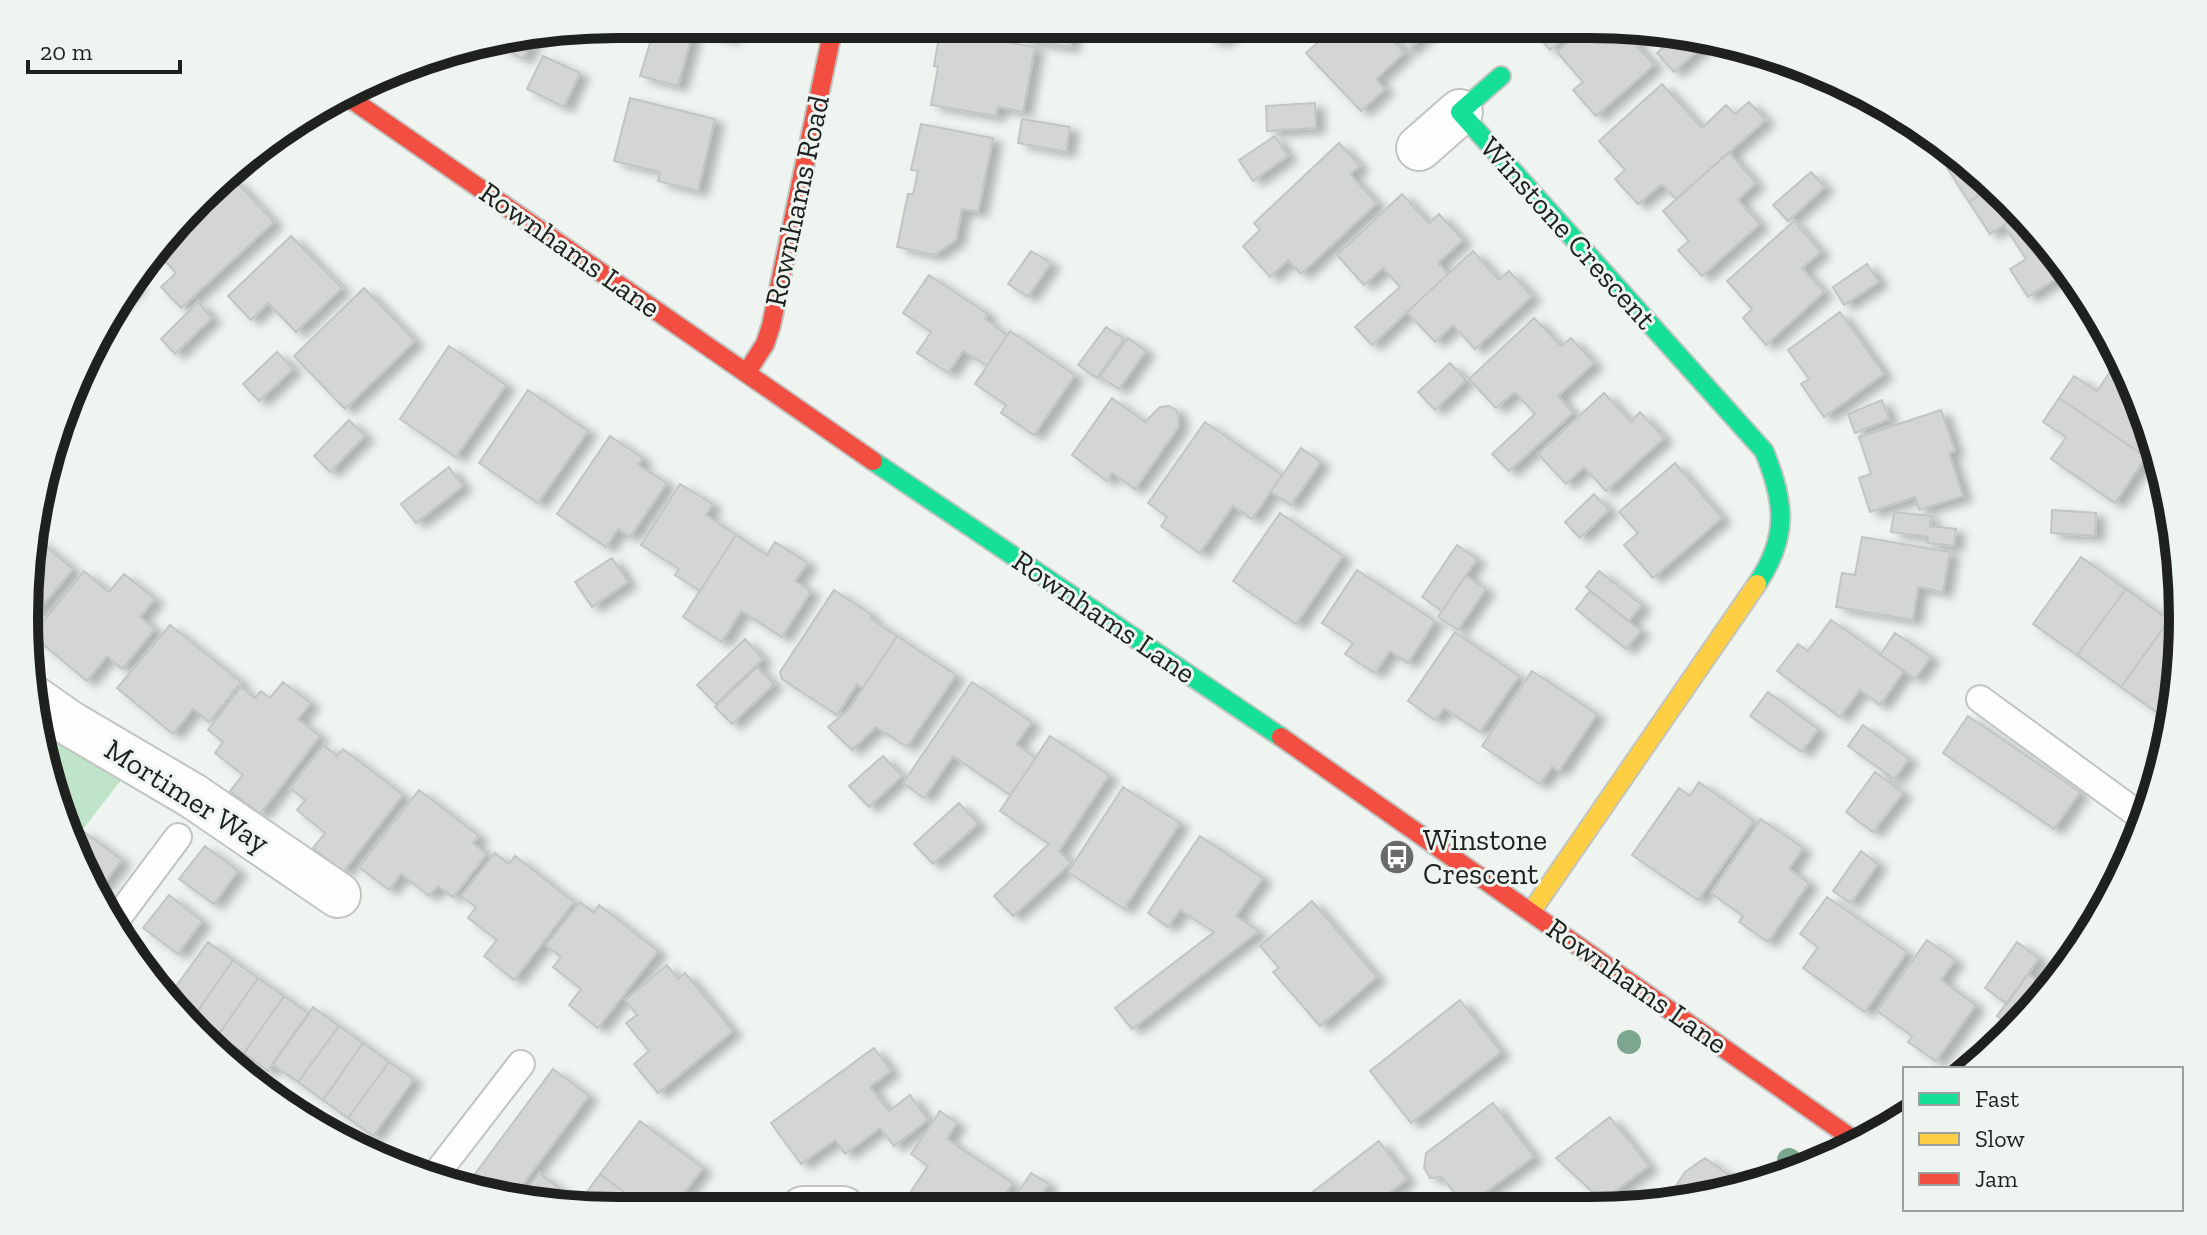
<svg xmlns="http://www.w3.org/2000/svg" width="2207" height="1235" font-family="'Zilla Slab',serif">
<style>
.green{fill:#c0e4ca}
.building{fill:#d3d6d4;stroke:#c1c5c3;stroke-width:2;filter:url(#shadow)}
.lines{fill:none;stroke-linecap:round;stroke-linejoin:round}
.lane-casing{stroke:#c1c5c2;stroke-width:30}
.street-casing{stroke:#c1c5c2;stroke-width:48}
.fast-casing{stroke:#c1c5c2;stroke-width:22}
.slow-casing{stroke:#c1c5c2;stroke-width:22}
.jam-casing{stroke:#c1c5c2;stroke-width:22}
.lane{stroke:#fdfdfd;stroke-width:26}
.street{stroke:#fdfdfd;stroke-width:44}
.fast{stroke:#16e098;stroke-width:18}
.slow{stroke:#ffcf43;stroke-width:18}
.jam{stroke:#f24e42;stroke-width:18}
.tree{fill:#7ca68d}
.labels{text-anchor:middle;stroke-width:6;stroke-linejoin:round;paint-order:stroke}
.street-label{font-size:30px;fill:#1f211f;stroke:#eef5f0}
.poi-label{font-size:30px;fill:#1f211f;stroke:#eef5f0;text-anchor:start}
.rim{fill:none;stroke:#1f211f;stroke-width:10}
</style>
<defs>
<filter id="shadow"><feDropShadow dx="9" dy="5" stdDeviation="4" flood-color="#0004"/></filter>
</defs>
<rect width="100%" height="100%" fill="#eff4f1"/>
<path class="green" d="M 41,724 L 122,779 L 70,846 L 69,844 Z"/>
<path class="building" d="M 623,24 L 734,24 L 730,39 L 694,28 L 678,86 L 640,76 L 653,33 Z
M 1024,25 L 1073,25 L 1070,47 L 1022,39 Z
M 1208,25 L 1240,25 L 1222,41 L 1206,38 Z
M 1337,25 L 1379,25 L 1404,53 L 1376,79 L 1385,89 L 1361,111 L 1306,53 Z
M 1386,25 L 1436,25 L 1408,50 Z
M 1528,25 L 1578,25 L 1550,50 Z
M 1587,25 L 1628,25 L 1645,29 L 1632,40 L 1654,65 L 1596,116 L 1573,90 L 1583,82 L 1557,52 Z
M 940,31 L 1035,47 L 1023,112 L 998,107 L 996,116 L 931,105 L 938,67 L 934,66 Z
M 1677,35 L 1708,41 L 1674,72 L 1657,53 Z
M 534,38 L 523,59 L 496,44 Z
M 543,56 L 580,73 L 564,107 L 527,89 Z
M 1662,84 L 1702,128 L 1726,105 L 1735,114 L 1749,102 L 1766,120 L 1676,199 L 1662,184 L 1638,204 L 1615,179 L 1625,170 L 1599,141 Z
M 630,98 L 715,119 L 698,191 L 658,181 L 660,172 L 614,161 Z
M 1315,103 L 1316,128 L 1267,131 L 1266,106 Z
M 1022,119 L 1070,127 L 1066,152 L 1018,143 Z
M 921,124 L 993,138 L 978,212 L 962,209 L 956,240 L 935,255 L 897,247 L 908,194 L 913,194 L 918,171 L 911,170 Z
M 1275,136 L 1288,156 L 1253,181 L 1239,160 Z
M 1339,143 L 1360,166 L 1350,174 L 1377,203 L 1301,274 L 1288,260 L 1270,277 L 1243,246 L 1260,230 L 1254,223 Z
M 1729,152 L 1756,183 L 1738,200 L 1760,224 L 1702,276 L 1678,250 L 1689,241 L 1663,211 Z
M 1962,158 L 1981,172 L 1994,185 L 1969,202 L 1947,168 Z
M 1811,172 L 1825,187 L 1788,221 L 1773,205 Z
M 233,178 L 274,222 L 181,308 L 161,287 L 176,273 L 157,252 L 200,206 L 202,208 Z
M 1994,185 L 2021,214 L 1990,234 L 1969,202 Z
M 1402,194 L 1429,223 L 1439,214 L 1463,240 L 1438,263 L 1448,274 L 1372,345 L 1355,327 L 1400,287 L 1383,268 L 1364,285 L 1337,255 Z
M 2021,214 L 2061,257 L 2069,270 L 2028,297 L 2010,269 L 2026,259 L 2004,225 Z
M 1794,221 L 1821,252 L 1802,268 L 1824,292 L 1766,345 L 1743,318 L 1752,309 L 1727,281 Z
M 291,236 L 342,288 L 296,332 L 268,303 L 251,320 L 228,296 Z
M 1031,251 L 1051,263 L 1028,297 L 1008,284 Z
M 1473,251 L 1499,280 L 1509,271 L 1532,296 L 1475,349 L 1453,325 L 1435,342 L 1407,312 Z
M 1867,264 L 1879,282 L 1844,305 L 1833,287 Z
M 929,275 L 988,314 L 985,319 L 1007,335 L 987,366 L 963,351 L 948,373 L 917,353 L 931,332 L 903,313 Z
M 132,279 L 137,285 L 117,304 L 124,287 Z
M 364,288 L 415,341 L 345,409 L 294,356 Z
M 198,302 L 212,318 L 175,354 L 161,339 Z
M 1840,312 L 1884,374 L 1824,417 L 1801,384 L 1809,379 L 1788,350 Z
M 1534,318 L 1561,346 L 1571,338 L 1594,363 L 1558,396 L 1573,413 L 1509,471 L 1492,454 L 1535,414 L 1515,392 L 1496,408 L 1469,379 Z
M 1106,327 L 1124,339 L 1097,378 L 1078,365 Z
M 1010,331 L 1075,375 L 1034,435 L 1001,413 L 1006,405 L 975,384 Z
M 1128,338 L 1146,351 L 1119,389 L 1100,377 Z
M 449,346 L 506,385 L 456,457 L 400,419 Z
M 277,352 L 293,369 L 259,401 L 243,384 Z
M 1450,363 L 1466,380 L 1435,410 L 1418,392 Z
M 2112,369 L 2132,382 L 2155,443 L 2146,457 L 2059,398 L 2074,376 L 2097,391 Z
M 528,390 L 588,431 L 538,503 L 479,463 Z
M 1604,393 L 1631,422 L 1640,412 L 1664,438 L 1606,491 L 1584,467 L 1566,484 L 1538,454 Z
M 1112,398 L 1145,422 L 1160,407 L 1169,406 L 1176,410 L 1179,419 L 1178,428 L 1135,489 L 1112,473 L 1107,481 L 1072,455 Z
M 2059,398 L 2146,457 L 2115,503 L 2051,459 L 2066,437 L 2043,422 Z
M 1882,400 L 1889,419 L 1855,433 L 1848,414 Z
M 1941,410 L 1955,451 L 1949,453 L 1963,496 L 1919,510 L 1915,497 L 1870,512 L 1859,478 L 1871,474 L 1859,437 Z
M 349,420 L 365,436 L 330,472 L 314,456 Z
M 1205,422 L 1282,475 L 1252,519 L 1233,506 L 1200,553 L 1161,526 L 1167,517 L 1148,503 Z
M 610,436 L 643,458 L 638,465 L 667,483 L 630,537 L 618,529 L 606,547 L 557,514 Z
M 1301,448 L 1321,462 L 1291,505 L 1271,492 Z
M 1675,463 L 1722,518 L 1653,578 L 1624,545 L 1638,533 L 1619,512 Z
M 449,467 L 463,486 L 416,523 L 401,504 Z
M 680,484 L 713,504 L 706,515 L 736,535 L 700,591 L 675,575 L 679,569 L 641,545 Z
M 1594,494 L 1609,510 L 1580,538 L 1565,522 Z
M 2052,510 L 2096,513 L 2095,536 L 2051,533 Z
M 1894,512 L 1931,516 L 1930,526 L 1956,529 L 1954,546 L 1928,543 L 1928,537 L 1891,532 Z
M 1280,513 L 1343,556 L 1296,624 L 1233,581 Z
M 736,535 L 767,555 L 775,542 L 808,563 L 795,581 L 811,591 L 782,637 L 741,611 L 722,642 L 683,617 Z
M 1862,537 L 1950,552 L 1943,592 L 1918,587 L 1913,620 L 1836,607 L 1842,573 L 1855,575 Z
M 37,539 L 73,569 L 29,622 Z
M 1457,545 L 1477,559 L 1442,611 L 1422,597 Z
M 2081,557 L 2126,589 L 2077,655 L 2033,624 Z
M 612,558 L 628,582 L 592,607 L 575,582 Z
M 1357,570 L 1435,621 L 1408,663 L 1390,651 L 1375,673 L 1345,654 L 1353,643 L 1322,623 Z
M 84,571 L 109,592 L 124,574 L 155,599 L 140,617 L 155,629 L 122,669 L 107,656 L 87,681 L 32,635 Z
M 1599,571 L 1642,605 L 1629,621 L 1586,587 Z
M 1466,576 L 1486,589 L 1458,630 L 1438,617 Z
M 2126,589 L 2169,620 L 2121,687 L 2077,655 Z
M 834,590 L 872,615 L 870,618 L 897,636 L 863,688 L 857,684 L 837,715 L 782,679 L 780,672 Z
M 1590,591 L 1641,631 L 1626,649 L 1576,609 Z
M 1831,620 L 1904,671 L 1880,705 L 1860,690 L 1840,717 L 1777,671 L 1798,644 L 1808,651 Z
M 2169,620 L 2180,628 L 2178,695 L 2176,703 L 2165,718 L 2121,687 Z
M 170,625 L 241,682 L 209,722 L 193,709 L 173,734 L 117,688 Z
M 1455,632 L 1519,676 L 1480,732 L 1444,708 L 1435,720 L 1408,701 Z
M 1895,633 L 1931,657 L 1915,679 L 1880,655 Z
M 897,636 L 956,675 L 907,747 L 876,727 L 852,750 L 828,727 L 849,709 Z
M 745,639 L 763,659 L 716,704 L 697,685 Z
M 757,667 L 774,684 L 732,724 L 715,707 Z
M 1532,671 L 1597,714 L 1559,771 L 1552,767 L 1540,784 L 1482,746 Z
M 283,682 L 311,703 L 298,719 L 320,736 L 260,814 L 230,791 L 243,775 L 215,753 L 223,742 L 208,730 L 241,687 L 255,698 L 261,691 L 270,698 Z
M 972,682 L 1032,722 L 1016,744 L 1036,758 L 1010,795 L 953,756 L 924,798 L 903,783 Z
M 1768,692 L 1818,729 L 1802,752 L 1750,716 Z
M 1968,716 L 2080,792 L 2054,829 L 1943,753 Z
M 1863,725 L 1909,759 L 1894,779 L 1848,746 Z
M 1050,736 L 1109,775 L 1059,851 L 1071,863 L 1013,916 L 994,896 L 1049,844 L 1000,811 Z
M 324,745 L 337,756 L 343,749 L 403,795 L 343,872 L 313,848 L 325,833 L 297,810 L 305,800 L 290,788 Z
M 883,756 L 902,776 L 869,807 L 849,786 Z
M 1875,772 L 1903,793 L 1873,832 L 1846,812 Z
M 1699,782 L 1754,821 L 1698,900 L 1632,855 L 1679,788 L 1690,796 Z
M 1123,787 L 1180,823 L 1124,909 L 1068,872 Z
M 419,790 L 479,836 L 473,843 L 487,854 L 453,897 L 438,886 L 429,896 L 401,874 L 389,890 L 359,867 Z
M 959,803 L 978,824 L 933,864 L 914,844 Z
M 1761,819 L 1803,848 L 1789,869 L 1809,883 L 1768,942 L 1739,922 L 1743,916 L 1711,893 Z
M 83,831 L 122,860 L 98,891 L 70,846 Z
M 1200,836 L 1263,878 L 1236,916 L 1259,931 L 1132,1029 L 1115,1008 L 1214,932 L 1180,910 L 1168,927 L 1148,913 Z
M 205,846 L 238,871 L 214,904 L 179,879 Z
M 1861,851 L 1878,864 L 1851,903 L 1833,891 Z
M 495,853 L 509,864 L 515,856 L 574,902 L 514,980 L 484,956 L 497,940 L 468,918 L 476,907 L 461,896 Z
M 169,895 L 202,921 L 178,954 L 143,928 Z
M 1827,897 L 1907,952 L 1865,1012 L 1803,968 L 1818,947 L 1800,934 Z
M 1312,901 L 1377,977 L 1320,1026 L 1273,972 L 1279,968 L 1260,946 Z
M 580,902 L 594,913 L 599,905 L 658,951 L 598,1028 L 569,1005 L 581,989 L 553,967 L 561,957 L 546,945 Z
M 1927,940 L 1955,960 L 1941,980 L 1976,1005 L 1936,1061 L 1908,1042 L 1912,1036 L 1877,1011 Z
M 208,942 L 233,960 L 193,1018 L 167,999 Z
M 2017,942 L 2039,958 L 2007,1004 L 1985,988 Z
M 233,960 L 258,978 L 218,1035 L 193,1018 Z
M 667,965 L 678,979 L 685,973 L 733,1031 L 658,1093 L 634,1064 L 649,1051 L 626,1023 L 637,1015 L 625,1000 Z
M 2028,974 L 2047,988 L 2004,1041 L 2014,1028 L 1997,1016 Z
M 258,978 L 284,996 L 244,1053 L 218,1035 Z
M 284,996 L 309,1014 L 268,1071 L 244,1053 Z
M 1460,1000 L 1501,1052 L 1411,1123 L 1370,1071 Z
M 313,1007 L 339,1026 L 298,1082 L 272,1064 Z
M 339,1026 L 363,1043 L 323,1100 L 298,1082 Z
M 363,1043 L 389,1062 L 348,1118 L 323,1100 Z
M 874,1048 L 891,1071 L 870,1087 L 889,1111 L 910,1095 L 928,1120 L 894,1146 L 880,1128 L 845,1154 L 835,1140 L 801,1164 L 771,1123 Z
M 389,1062 L 414,1079 L 373,1136 L 348,1118 Z
M 553,1069 L 589,1096 L 512,1199 L 463,1190 Z
M 1493,1103 L 1534,1157 L 1465,1207 L 1442,1177 L 1430,1178 L 1424,1168 L 1426,1153 Z
M 940,1111 L 957,1123 L 947,1139 L 1013,1183 L 995,1208 L 917,1209 L 905,1200 L 928,1166 L 911,1154 Z
M 1610,1117 L 1649,1166 L 1602,1201 L 1556,1158 Z
M 640,1121 L 703,1168 L 672,1209 L 648,1210 L 600,1174 Z
M 1379,1141 L 1407,1179 L 1371,1207 L 1293,1207 Z
M 1705,1158 L 1739,1182 L 1737,1189 L 1663,1206 L 1685,1172 Z
M 539,1173 L 575,1200 L 569,1208 L 548,1205 L 527,1189 Z
M 1031,1173 L 1049,1184 L 1038,1200 L 1050,1208 L 1008,1208 Z
M 600,1174 L 648,1210 L 591,1210 L 595,1204 L 584,1196 Z"/>
<g class="lines">
<defs>
<path id="lane" d="M 1980,699 L 2139,815 L 2155,795
M 116,920 L 178,837
M 433,1178 L 521,1064"/>
<path id="street" d="M 1419,148 L 1460,112
M 35,699 L 69,723 L 193,796 L 338,895
M 803,1209 L 843,1209"/>
<path id="fast" d="M 1501,76 L 1460,112 L 1764,451 C 1785,502 1789,536 1757,584
M 873,461 L 1281,737"/>
<path id="slow" d="M 1531,912 L 1757,584"/>
<path id="jam" d="M 348,97 L 873,461
M 747,372 L 765,344 L 771,326 L 834,24
M 1281,737 L 1857,1142"/>
</defs>
<use href="#lane" class="lane-casing"/>
<use href="#street" class="street-casing"/>
<use href="#fast" class="fast-casing"/>
<use href="#slow" class="slow-casing"/>
<use href="#jam" class="jam-casing"/>
<use href="#lane" class="lane"/>
<use href="#street" class="street"/>
<use href="#fast" class="fast"/>
<use href="#slow" class="slow"/>
<use href="#jam" class="jam"/>
</g>
<g class="tree">
<circle cx="1629" cy="1042" r="12"/>
<circle cx="1789" cy="1160" r="12"/>
</g>
<defs>
<symbol id="bus-disc" viewBox="-11 -11 22 22"><circle r="9.5" fill="#686b68" stroke="#eef5f0"/><path d="M-5-6H5V4H4V6H2V4H-2V6H-4V4H-5ZM-3.5-4V0h7V-4ZM-3.5 1.2v1.5H-2V1.2ZM2 1.2v1.5H3.5V1.2Z" fill="#fff"/></symbol>
</defs>
<g fill-rule="evenodd">
<use href="#bus-disc" x="1377" y="837" width="40" height="40"/>
</g>
<g class="labels">
<g class="street-label">
<text transform="translate(797 201) rotate(-78)" y="10">Rownhams Road</text>
<text transform="translate(1568 233) rotate(48)" y="10">Winstone Crescent</text>
<text transform="translate(570 250) rotate(35)" y="10">Rownhams Lane</text>
<text transform="translate(1104 617) rotate(34)" y="10">Rownhams Lane</text>
<text transform="translate(187 796) rotate(32)" y="10">Mortimer Way</text>
<text transform="translate(1637 986) rotate(35)" y="10">Rownhams Lane</text>
</g>
<g class="poi-label">
<text x="1423" y="850">Winstone<tspan x="1423" dy="34">Crescent</tspan></text>
</g>
</g>
<path d="M0 0H2207V1235H0ZM617 38H1590A579 579 0 0 1 2169 617V618A579 579 0 0 1 1590 1197H617A579 579 0 0 1 38 618V617A579 579 0 0 1 617 38Z" fill="#eef5f0" fill-rule="evenodd"/>
<path class="rim" d="M617 38H1590A579 579 0 0 1 2169 617V618A579 579 0 0 1 1590 1197H617A579 579 0 0 1 38 618V617A579 579 0 0 1 617 38Z"/>
<rect x="1903" y="1067" width="280" height="144" fill="#eef5f0" stroke="#9ba09c" stroke-width="2"/>
<rect x="1919" y="1093" width="40" height="12" fill="#16e098" stroke="#9ba09c" stroke-width="2"/>
<text x="1975" y="1107" font-size="24" fill="#1f211f">Fast</text>
<rect x="1919" y="1133" width="40" height="12" fill="#ffcf43" stroke="#9ba09c" stroke-width="2"/>
<text x="1975" y="1147" font-size="24" fill="#1f211f">Slow</text>
<rect x="1919" y="1173" width="40" height="12" fill="#f24e42" stroke="#9ba09c" stroke-width="2"/>
<text x="1975" y="1187" font-size="24" fill="#1f211f">Jam</text>
<path d="M28 60v12h152v-12" fill="none" stroke="#1f211f" stroke-width="4"/>
<text x="40" y="60" font-size="24" fill="#1f211f" stroke="#eef5f0" stroke-width="6" paint-order="stroke">20 m</text>
</svg>
